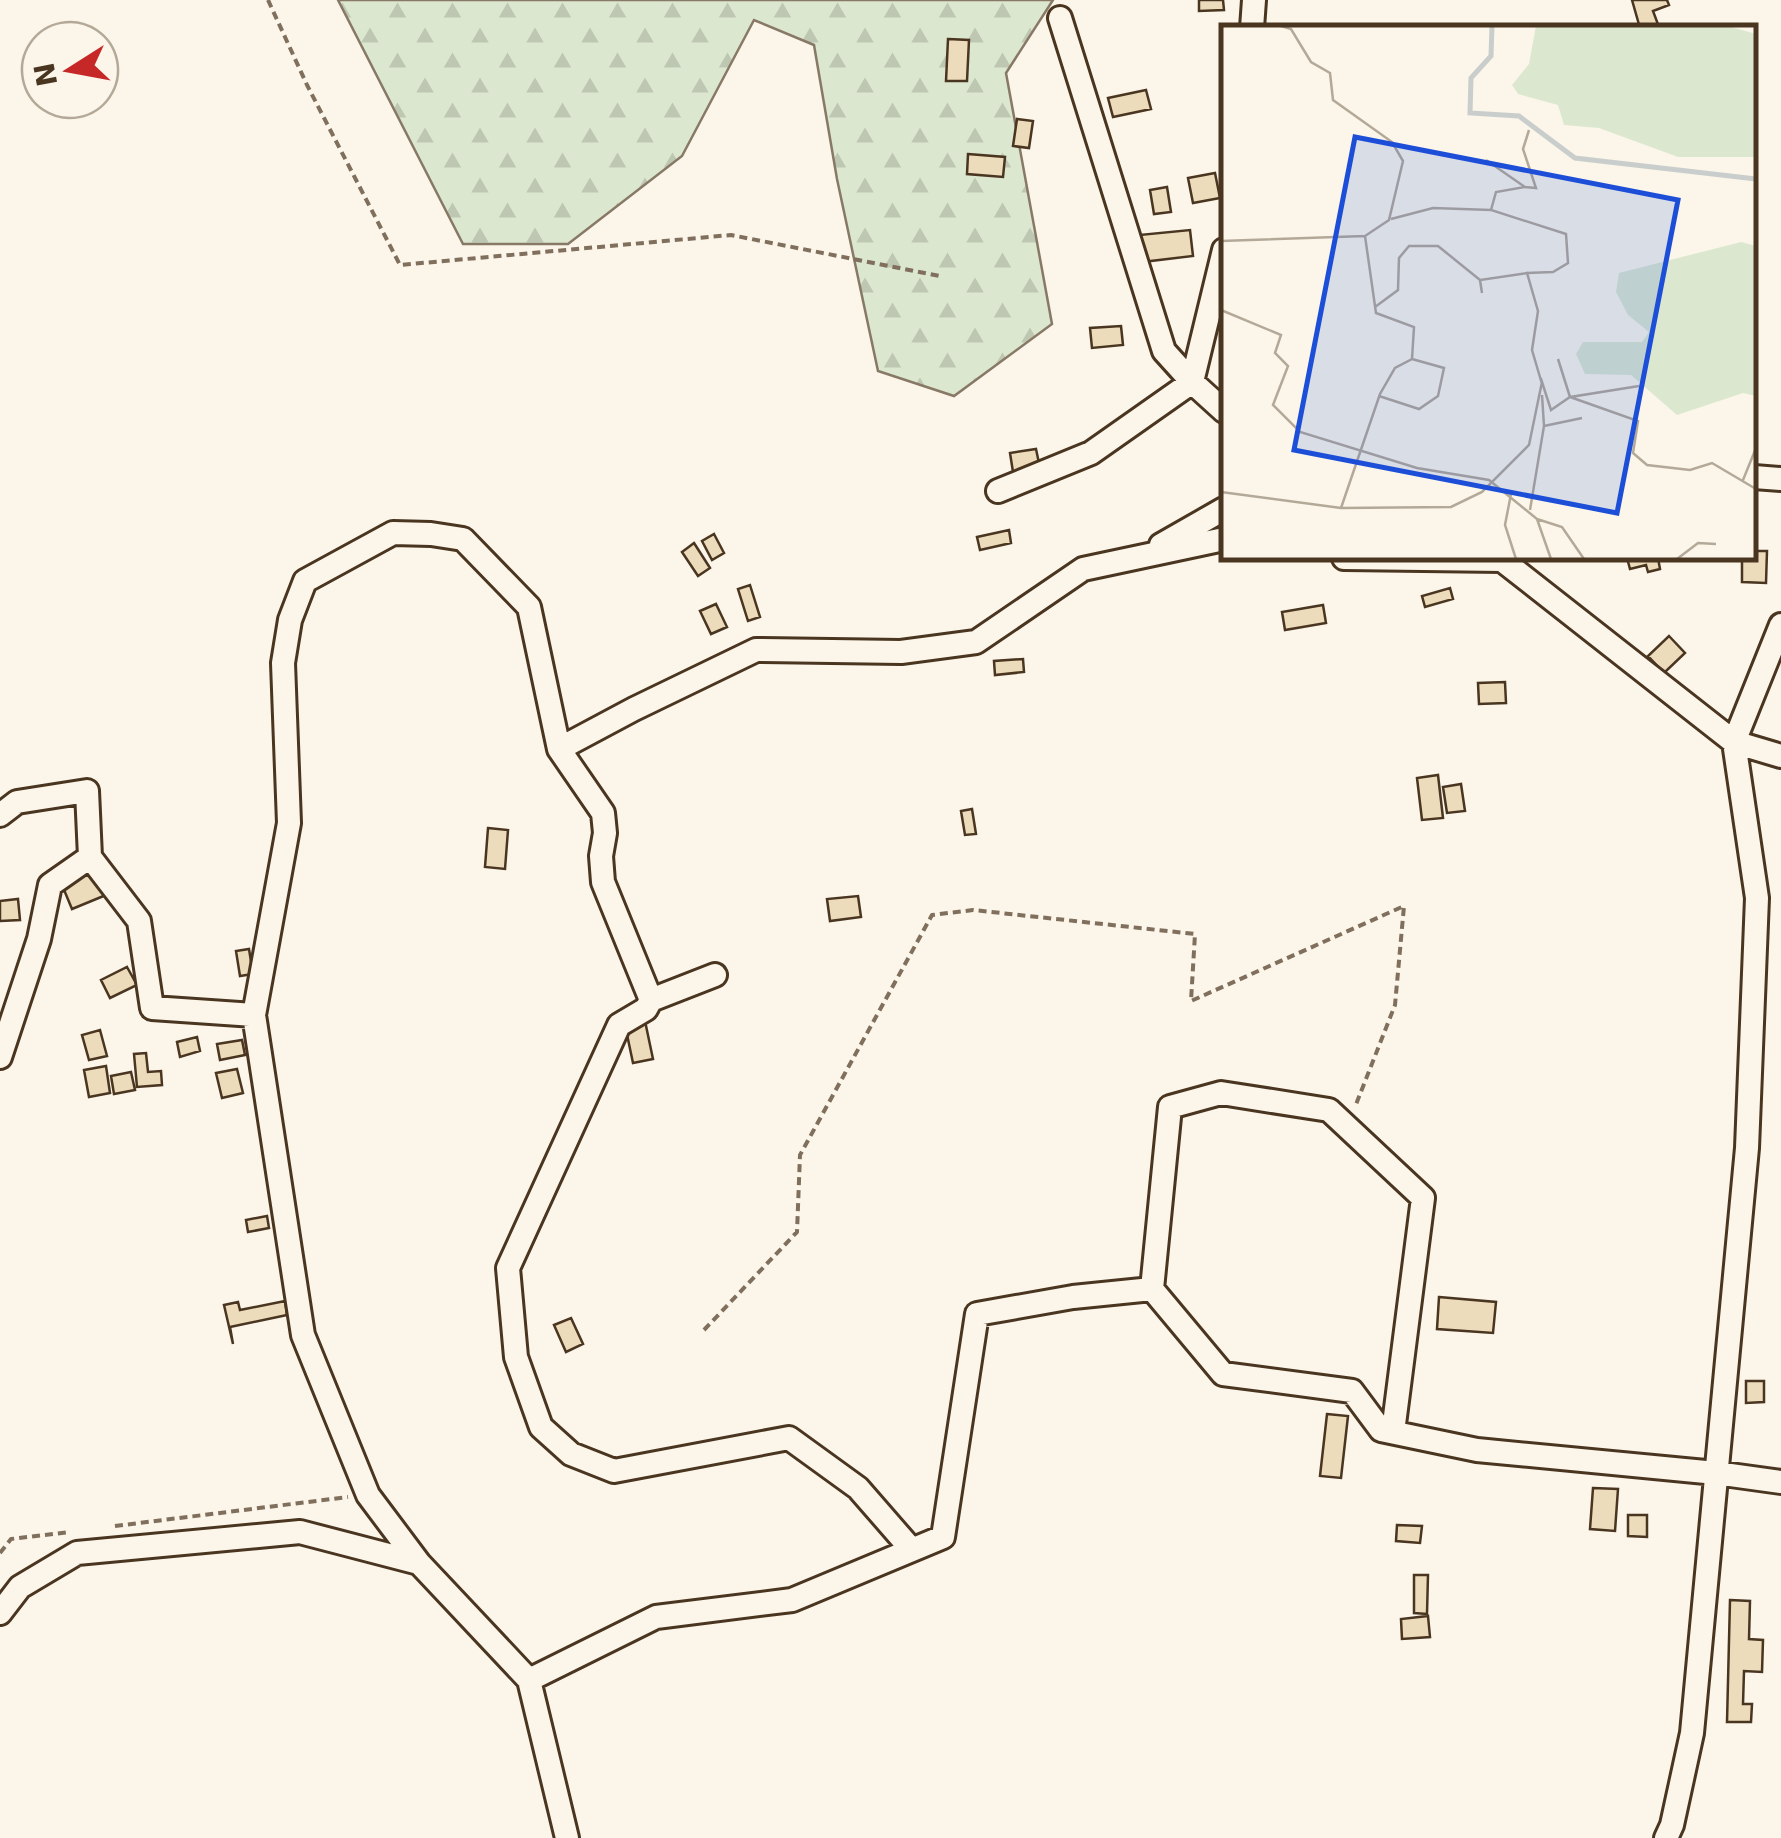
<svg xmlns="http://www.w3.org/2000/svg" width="1781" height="1838" font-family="'DejaVu Sans',sans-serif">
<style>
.forest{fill:url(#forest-firs);stroke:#887966;stroke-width:2.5}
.building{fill:#ecdcbc;stroke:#4a3520;stroke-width:2.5}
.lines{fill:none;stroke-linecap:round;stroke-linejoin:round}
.minor-casing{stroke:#4a3520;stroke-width:28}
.path{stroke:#7f6f5c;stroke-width:4;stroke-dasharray:8 5;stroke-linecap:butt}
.minor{stroke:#fbf6e9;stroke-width:22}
.inset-river{fill:none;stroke:#c9cecd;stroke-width:5}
.inset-road{fill:none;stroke:#b4a999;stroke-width:2.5}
.view{fill:#1d4ed8;fill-opacity:0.15;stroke:#1d4ed8;stroke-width:5}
.inset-edge{fill:none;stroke:#4a3520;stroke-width:5}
</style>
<defs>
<pattern id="forest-firs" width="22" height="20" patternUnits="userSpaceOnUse" patternTransform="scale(2.5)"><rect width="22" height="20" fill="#dce7d0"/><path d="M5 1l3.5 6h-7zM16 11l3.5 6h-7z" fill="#bec7b2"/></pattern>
</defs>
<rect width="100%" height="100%" fill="#fbf6e9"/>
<path class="forest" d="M 338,0 L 1053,0 L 1006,73 L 1052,324 L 954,396 L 878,371 L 837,179 L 814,45 L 754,20 L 682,156 L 568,244 L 463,244 Z"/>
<path class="building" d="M 1199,0 L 1223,0 L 1224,10 L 1199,11 Z
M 1632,0 L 1667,0 L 1669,5 L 1653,11 L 1659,27 L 1640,28 Z
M 948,39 L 969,40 L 967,81 L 946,81 Z
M 1146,90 L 1151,109 L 1113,117 L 1108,98 Z
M 1017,119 L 1033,121 L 1029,148 L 1013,146 Z
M 968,154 L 1005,157 L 1003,177 L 967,174 Z
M 1215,173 L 1220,198 L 1193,203 L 1188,178 Z
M 1167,187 L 1171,212 L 1154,214 L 1150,190 Z
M 1190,230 L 1193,256 L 1142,262 L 1139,235 Z
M 1121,326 L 1123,345 L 1092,348 L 1090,328 Z
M 1036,449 L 1040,468 L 1013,472 L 1010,453 Z
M 1009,530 L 1011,543 L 980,550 L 977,537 Z
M 714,534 L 724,553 L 712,560 L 702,541 Z
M 694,543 L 710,568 L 698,576 L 682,552 Z
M 1754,551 L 1767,551 L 1766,583 L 1742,582 L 1742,558 L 1754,558 Z
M 1627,558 L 1658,558 L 1660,569 L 1648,572 L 1646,565 L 1630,569 Z
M 750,585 L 760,617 L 748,621 L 738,589 Z
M 1450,588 L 1453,599 L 1425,607 L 1422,596 Z
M 716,604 L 727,627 L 711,634 L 700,611 Z
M 1323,605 L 1326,623 L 1285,630 L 1282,612 Z
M 1669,636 L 1685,653 L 1664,673 L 1648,656 Z
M 1023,659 L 1024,672 L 995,675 L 994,661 Z
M 1505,682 L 1506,703 L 1479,704 L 1478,683 Z
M 1438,775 L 1443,818 L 1422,820 L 1417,778 Z
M 1461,784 L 1465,811 L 1447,813 L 1443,787 Z
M 972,809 L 976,834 L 965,835 L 961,811 Z
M 488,828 L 508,830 L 505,869 L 485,867 Z
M 96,871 L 106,895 L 72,909 L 62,885 Z
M 858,896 L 861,917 L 830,921 L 827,899 Z
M 18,899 L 20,920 L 0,921 L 0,901 Z
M 249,949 L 253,974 L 240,976 L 236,951 Z
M 127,967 L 137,985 L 110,998 L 101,980 Z
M 645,1021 L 653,1059 L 633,1063 L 625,1025 Z
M 100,1030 L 107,1056 L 89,1060 L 82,1035 Z
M 197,1037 L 200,1051 L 180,1057 L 177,1042 Z
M 242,1040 L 245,1055 L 220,1060 L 217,1044 Z
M 146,1053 L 148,1072 L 161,1071 L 162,1085 L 137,1087 L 134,1054 Z
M 106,1066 L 110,1093 L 89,1097 L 84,1070 Z
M 237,1069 L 243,1093 L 222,1098 L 216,1073 Z
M 131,1072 L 135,1090 L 114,1094 L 111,1076 Z
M 267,1216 L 269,1228 L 248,1232 L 246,1220 Z
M 1439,1297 L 1496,1302 L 1493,1333 L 1437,1329 Z
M 285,1301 L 287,1315 L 230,1327 L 233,1344 L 224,1305 L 238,1302 L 240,1310 Z
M 571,1318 L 583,1344 L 566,1352 L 554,1325 Z
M 1746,1381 L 1764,1381 L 1764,1402 L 1746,1403 Z
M 1327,1414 L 1348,1416 L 1341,1478 L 1320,1476 Z
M 1593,1488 L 1618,1489 L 1615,1531 L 1590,1529 Z
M 1628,1515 L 1647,1515 L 1647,1537 L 1628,1536 Z
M 1397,1525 L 1422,1526 L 1420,1543 L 1396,1541 Z
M 1414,1575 L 1428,1575 L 1427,1614 L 1414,1613 Z
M 1730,1600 L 1750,1601 L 1749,1639 L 1763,1640 L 1762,1672 L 1744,1671 L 1743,1704 L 1752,1704 L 1751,1722 L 1727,1722 Z
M 1428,1616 L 1430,1637 L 1402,1639 L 1401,1619 Z"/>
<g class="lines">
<defs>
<path id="minor" d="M 1252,28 L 1254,0
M 1224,250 L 1192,382 L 1224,411
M 1754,477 L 1781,479
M 998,491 L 1091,453 L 1192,382 L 1164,351 L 1060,18
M 1161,545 L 1224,509
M 1344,558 L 1502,560 L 1734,742 L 1781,756
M 0,815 L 17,802 L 87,791 L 90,857
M 715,975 L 651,1000 L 603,882 L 601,856 L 605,833 L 603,813 L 559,749 L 634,709 L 756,650 L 901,652 L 976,642 L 1083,569 L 1224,539
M 651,1000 L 646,1009 L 619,1025 L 508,1268 L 516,1357 L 541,1427 L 571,1454 L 614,1471 L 789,1438 L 858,1488 L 912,1550
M 254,1015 L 303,1335 L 368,1495 L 419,1563
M 0,1057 L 39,939 L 50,885 L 90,857 L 139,921 L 152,1008 L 254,1015 L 289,823 L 283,663 L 290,620 L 305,581 L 393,533 L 431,534 L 463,539 L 529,607 L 559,749
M 1152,1289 L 1170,1107 L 1221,1093 L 1329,1110 L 1423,1198 L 1393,1432
M 0,1613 L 20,1587 L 77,1553 L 300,1532 L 419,1563 L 529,1680 L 656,1617 L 792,1600 L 943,1537 L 977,1314 L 1073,1297 L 1152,1289 L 1223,1374 L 1352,1391 L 1381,1430 L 1477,1450 L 1716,1473 L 1781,1482
M 529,1680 L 567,1838
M 1666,1838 L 1672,1825 L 1692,1733 L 1747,1148 L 1757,898 L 1734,742 L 1781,625"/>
</defs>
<use href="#minor" class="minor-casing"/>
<path class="path" d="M 268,0 L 307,85 L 400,265 L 731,235 L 940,276
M 704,1330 L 797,1232 L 800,1155 L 932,915 L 973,910 L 1195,934 L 1191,1001 L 1404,906 L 1395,1005 L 1355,1107
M 115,1526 L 348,1497
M 0,1553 L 11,1539 L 70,1532"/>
<use href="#minor" class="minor"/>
</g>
<g transform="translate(1221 25)">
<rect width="535" height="535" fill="#fbf6e9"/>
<path d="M 315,1 L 507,1 L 535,9 L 535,132 L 457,132 L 378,103 L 343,100 L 337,80 L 297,69 L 291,60 L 308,39 ZM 520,217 L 535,221 L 535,371 L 522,368 L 456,390 L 410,350 L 364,349 L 355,329 L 362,317 L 421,317 L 428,307 L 407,290 L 395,267 L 398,248 Z" fill="#dce7d0"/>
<path class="inset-river" d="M 271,1 L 270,31 L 250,53 L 249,88 L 298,91 L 354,133 L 535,154"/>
<path class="inset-road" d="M 60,1 L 70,4 L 90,37 L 109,48 L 112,75 L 171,117 L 182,136 L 168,195 L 144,211 L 155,288 L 193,302 L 191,334 L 174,343 L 159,369 L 120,483M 265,135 L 304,162 L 275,167 L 270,185 L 345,209 L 347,238 L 332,247 L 306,248M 304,162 L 315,163 L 302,124 L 308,105M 170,194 L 212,183 L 270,185M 0,216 L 144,211M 261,268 L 259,255 L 306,248 L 317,286 L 311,325 L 321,359M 154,282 L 177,265 L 178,233 L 188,221 L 217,221 L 259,255M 0,285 L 60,310 L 54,328 L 67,341 L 52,380 L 79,407 L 196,443 L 268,455 L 316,494 L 330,534M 337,334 L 349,372 L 418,361M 158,371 L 198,384 L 217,371 L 223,343 L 191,334M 323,401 L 361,393M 522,455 L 535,423M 0,467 L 120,483 L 230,482 L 261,467 L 308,420 L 321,357 L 330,385 L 349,372 L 417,396 L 412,428 L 426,440 L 469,445 L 491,438 L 535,464M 290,469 L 284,500 L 295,534M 309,485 L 323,401 L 321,370M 316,494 L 341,502 L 363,534M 456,534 L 477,518 L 495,519"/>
<path class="view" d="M 134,112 L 457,175 L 396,488 L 73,425 Z"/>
<rect width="535" height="535" class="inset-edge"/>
</g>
<g transform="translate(70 70) rotate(259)"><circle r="48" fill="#fbf6e9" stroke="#b4a999" stroke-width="2.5"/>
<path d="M0-8L18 38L0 25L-18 38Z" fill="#c62828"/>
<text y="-15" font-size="28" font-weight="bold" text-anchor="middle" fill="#4a3520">N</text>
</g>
</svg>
